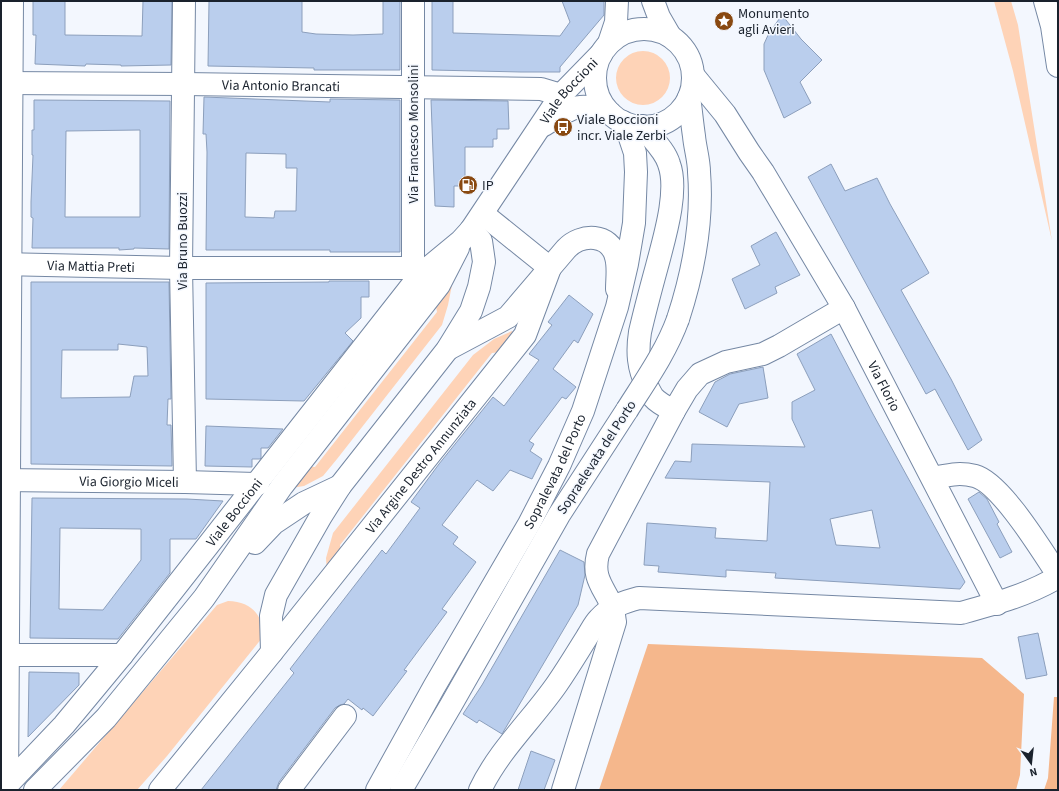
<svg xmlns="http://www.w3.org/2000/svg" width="1059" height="791" font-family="'Source Sans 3',sans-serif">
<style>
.green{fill:#fed3b7}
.water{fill:#f5b78c}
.building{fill:#baceed;stroke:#8c9fbc;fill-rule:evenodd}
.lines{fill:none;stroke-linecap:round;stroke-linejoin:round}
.minor-casing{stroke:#7588a4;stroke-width:24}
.major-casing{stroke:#7588a4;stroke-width:24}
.minor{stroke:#fff;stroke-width:22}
.major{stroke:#fff;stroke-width:22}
.major-bridge-casing{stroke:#7588a4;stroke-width:24;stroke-linecap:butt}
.major-bridge{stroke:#fff;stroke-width:22}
.labels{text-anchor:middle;stroke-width:3;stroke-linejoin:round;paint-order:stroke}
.poi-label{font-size:14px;fill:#1a222d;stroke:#f3f7fe;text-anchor:start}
.street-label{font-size:14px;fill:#1a222d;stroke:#f3f7fe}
</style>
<rect width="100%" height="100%" fill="#f3f7fe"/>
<path class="green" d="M 994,1 L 1011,1 L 1018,25 L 1052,241 L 1013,71 Z
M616 78a27 27 0 1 1 54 0a27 27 0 1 1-54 0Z
M 453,280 L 448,305 L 442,325 L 337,459 L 323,476 L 304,486 L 285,489 L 303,466 L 315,467 L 437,312 L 435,301 Z
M 512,331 L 515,334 L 500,352 L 492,353 L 340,545 L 342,556 L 327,573 L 326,558 L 333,533 L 473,355 L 494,339 Z
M 228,601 C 252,602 264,615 262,638 L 167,756 L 137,790 L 59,790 L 217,605 Z"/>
<path class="water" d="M 648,644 L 982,658 L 1024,694 L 1020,775 L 1016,790 L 599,790 Z
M 1054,697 L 1058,697 L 1058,790 L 1044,790 L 1048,778 Z"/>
<path class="building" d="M 33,1 L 65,1 L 65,35 L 142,36 L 143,1 L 172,1 L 171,65 L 121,66 L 121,65 L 86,64 L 85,66 L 35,64 L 36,35 L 33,35 Z
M 209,1 L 302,1 L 302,32 L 316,34 L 353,35 L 383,34 L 383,1 L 400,1 L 400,70 L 314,70 L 314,68 L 208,66 Z
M 432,1 L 453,1 L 453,33 L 560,36 L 570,22 L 562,1 L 604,1 L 604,15 L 560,67 L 560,72 L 521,72 L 432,70 Z
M 782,15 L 801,39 L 822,60 L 800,82 L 811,103 L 784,118 L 764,70 L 764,44 L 769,33 Z
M 204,97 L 330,102 L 330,99 L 400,100 L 400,252 L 330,252 L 330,250 L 206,250 L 207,152 L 206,134 L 203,134 ZM 246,153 L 286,154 L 286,168 L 297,168 L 296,211 L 275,211 L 274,218 L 245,217 Z
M 34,100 L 170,101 L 169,249 L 134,248 L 134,249 L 119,250 L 119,248 L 32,248 L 33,218 L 31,217 L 31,202 L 33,155 L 32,155 L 32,130 L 34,130 ZM 140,130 L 140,217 L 65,217 L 66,131 Z
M 431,100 L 508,101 L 509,129 L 497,129 L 497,139 L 493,139 L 493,147 L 465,147 L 465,186 L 454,186 L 454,207 L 435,206 Z
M 831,164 L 845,191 L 877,178 L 890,204 L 929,273 L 901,290 L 951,379 L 982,440 L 968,450 L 935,389 L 926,394 L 808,177 Z
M 776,232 L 800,275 L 775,287 L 777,293 L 745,309 L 732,279 L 760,265 L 751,246 Z
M 329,281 L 369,281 L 369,297 L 361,297 L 361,318 L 345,333 L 353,341 L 304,401 L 206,399 L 206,283 L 329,282 Z
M 31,282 L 169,282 L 171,399 L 168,399 L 167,425 L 171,425 L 172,466 L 31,464 ZM 118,344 L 147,347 L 148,376 L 134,376 L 130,397 L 61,398 L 62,350 L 118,350 Z
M 569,295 L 593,314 L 578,343 L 574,340 L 553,369 L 576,387 L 566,399 L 562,397 L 529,441 L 534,444 L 530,451 L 542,459 L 532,479 L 510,470 L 493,491 L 477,480 L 442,525 L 458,537 L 453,544 L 476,562 L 442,609 L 447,612 L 404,670 L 407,671 L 373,716 L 363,708 L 362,710 L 348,699 L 344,704 L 340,705 L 335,708 L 279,782 L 276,790 L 201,790 L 294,673 L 290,669 L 382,550 L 386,554 L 420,508 L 411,502 L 439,464 L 493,397 L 504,406 L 539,360 L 529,354 L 552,325 L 548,322 Z
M 831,334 L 873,414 L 965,582 L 960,589 L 775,578 L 776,573 L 726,570 L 726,577 L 658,572 L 659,566 L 644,565 L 647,523 L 716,528 L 715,538 L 767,541 L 770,482 L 665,478 L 675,461 L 691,462 L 692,444 L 805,447 L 792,419 L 792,402 L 815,390 L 797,354 ZM 872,510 L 880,548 L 836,545 L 830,519 Z
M 763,367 L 768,398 L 739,404 L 727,427 L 699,412 L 715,382 L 730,374 Z
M 206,426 L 283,429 L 268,448 L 261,448 L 261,458 L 260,459 L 252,459 L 252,467 L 205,466 Z
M 979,492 L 987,499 L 999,522 L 997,524 L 1012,552 L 1000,558 L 968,499 Z
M 32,498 L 187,499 L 223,501 L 196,539 L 170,539 L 170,573 L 118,639 L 30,638 ZM 60,528 L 141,529 L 141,560 L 103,610 L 59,609 Z
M 560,550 L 584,562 L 585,575 L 578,605 L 502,734 L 479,720 L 477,723 L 463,714 L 482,685 Z
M 1038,633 L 1047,675 L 1026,679 L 1018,637 Z
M 29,672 L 79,673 L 79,685 L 28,737 Z
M 531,751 L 555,760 L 544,790 L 518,790 Z"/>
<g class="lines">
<defs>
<g id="minor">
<path d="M 184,1 L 181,268 L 185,482"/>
<path d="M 1045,1 L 1052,26 L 1058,66"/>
<path id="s1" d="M 693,75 L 725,114 L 749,152 L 763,172 L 844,308 L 997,604"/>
<path id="s2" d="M 1,83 L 184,84 L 541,89 L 561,95"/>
<path d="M 544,125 C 571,108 579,100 610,113"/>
<path d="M 642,126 C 651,138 665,150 669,164 C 679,191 664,239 657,266 C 651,288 645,310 640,332 C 637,352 638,368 647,386 C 649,390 651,394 653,397 C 658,403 666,407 674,411"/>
<path id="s3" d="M 1,264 L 181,268 L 413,268 L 421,274"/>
<path d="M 413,268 L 413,1"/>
<path d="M 448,349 L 508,317 L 566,249 C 581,233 610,233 616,257 C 619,267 617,279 617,289"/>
<path d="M 933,478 C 949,475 959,472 975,476 C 1001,483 1042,551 1058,575"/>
<path id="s4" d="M 1,480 L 185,482 L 258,484"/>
<path d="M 255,543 L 274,523 L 304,503 L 340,486"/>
<path d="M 272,652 L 271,616 L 276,595 L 321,516 L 340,486 L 447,350 L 471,311 L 479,287 L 484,262 L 481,241 L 471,230"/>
<path d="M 1,655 L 122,655"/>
<path id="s5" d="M 7,785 L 64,725 L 122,655 L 421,274 L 461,241 L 471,230 L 561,95 L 601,54"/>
<path d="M 7,790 L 12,1"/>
<path d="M 35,790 L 106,718 L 204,598 L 282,486 L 439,285 L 458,248"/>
<path id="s6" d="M 160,790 L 272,652 L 525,335 L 550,268 L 483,214"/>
<path d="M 289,790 L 345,716"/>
<path d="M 480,790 C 499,750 532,720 557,684 C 568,668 577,653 587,637 C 591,631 594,624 599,619 C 610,607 623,602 639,598 L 961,613 C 994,604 1028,595 1058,577"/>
<path d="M 563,790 L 615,622 C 614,617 614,611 612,606 C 603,586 592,578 598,554 L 674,411 L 687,389 L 700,374 L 726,362 L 763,354 L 779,346 L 844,308"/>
</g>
<g id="major">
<path d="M 653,1 L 659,17 L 670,36"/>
<circle cx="644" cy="78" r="49"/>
<path d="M 609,43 L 616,22 L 617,1"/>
<path d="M 678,319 C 693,273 703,221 699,172 C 699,160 695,148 694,136 C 692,123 691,110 689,97"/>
<path id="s7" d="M 377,790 L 434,687 L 529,524 L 559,466 L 583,411 L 617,307 L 627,264 L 634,223 L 636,172 L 635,153 L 630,138 L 623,122"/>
<path d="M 401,790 L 451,705 L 559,515 L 627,410"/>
</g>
</defs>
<use href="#minor" class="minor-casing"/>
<use href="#major" class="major-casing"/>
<use href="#minor" class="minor"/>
<use href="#major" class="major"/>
<defs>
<path id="major-bridge" d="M 627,410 C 646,380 666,352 678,319"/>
</defs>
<use href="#major-bridge" class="major-bridge-casing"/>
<use href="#major-bridge" class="major-bridge"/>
</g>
<defs>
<symbol id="sight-disc" viewBox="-11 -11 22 22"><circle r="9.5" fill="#894911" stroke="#f3f7fe"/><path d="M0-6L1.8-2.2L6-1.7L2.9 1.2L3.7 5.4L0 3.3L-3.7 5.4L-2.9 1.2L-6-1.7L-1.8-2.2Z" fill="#fff"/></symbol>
<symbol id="bus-disc" viewBox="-11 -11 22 22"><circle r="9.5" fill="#894911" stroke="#f3f7fe"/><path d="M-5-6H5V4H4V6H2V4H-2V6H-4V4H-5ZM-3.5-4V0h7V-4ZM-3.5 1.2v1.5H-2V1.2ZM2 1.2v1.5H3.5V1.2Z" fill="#fff"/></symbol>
<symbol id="fuel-disc" viewBox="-11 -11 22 22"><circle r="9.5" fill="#894911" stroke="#f3f7fe"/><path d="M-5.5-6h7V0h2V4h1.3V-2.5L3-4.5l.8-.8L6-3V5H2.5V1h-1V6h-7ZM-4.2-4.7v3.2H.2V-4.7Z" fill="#fff"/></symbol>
</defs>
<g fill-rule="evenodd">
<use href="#sight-disc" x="713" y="10" width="22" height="22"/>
<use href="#bus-disc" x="552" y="116" width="22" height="22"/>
<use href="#fuel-disc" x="457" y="174" width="22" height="22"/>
</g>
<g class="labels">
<g class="poi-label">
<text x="738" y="18">Monumento<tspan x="738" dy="16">agli Avieri</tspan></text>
<text x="577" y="124">Viale Boccioni<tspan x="577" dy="16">incr. Viale Zerbi</tspan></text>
<text x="482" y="190">IP</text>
</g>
<g class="street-label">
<text dy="5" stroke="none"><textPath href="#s2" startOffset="280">Via Antonio Brancati</textPath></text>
<text dy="5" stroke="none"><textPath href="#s5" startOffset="895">Viale Boccioni</textPath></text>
<text transform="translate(413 134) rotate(-90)" y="5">Via Francesco Monsolini</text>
<text transform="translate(182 241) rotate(-90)" y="5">Via Bruno Buozzi</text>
<text dy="5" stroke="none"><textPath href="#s3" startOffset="90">Via Mattia Preti</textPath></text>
<text dy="5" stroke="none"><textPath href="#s1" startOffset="366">Via Florio</textPath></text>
<text transform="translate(596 457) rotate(-57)" y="5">Sopraelevata del Porto</text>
<text dy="5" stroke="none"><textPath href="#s6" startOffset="416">Via Argine Destro Annunziata</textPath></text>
<text dy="5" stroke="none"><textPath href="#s7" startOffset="365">Sopralevata del Porto</textPath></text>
<text dy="5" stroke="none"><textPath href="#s4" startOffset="128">Via Giorgio Miceli</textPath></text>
<text dy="5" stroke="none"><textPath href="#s5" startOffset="355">Viale Boccioni</textPath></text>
</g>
</g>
<rect width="1059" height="791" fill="none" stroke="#1a222d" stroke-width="4"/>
<g transform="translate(1031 763) rotate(165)" stroke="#f3f7fe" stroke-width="3" paint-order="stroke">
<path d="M0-3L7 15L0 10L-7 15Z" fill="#1a222d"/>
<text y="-6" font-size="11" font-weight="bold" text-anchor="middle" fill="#1a222d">N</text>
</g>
</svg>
